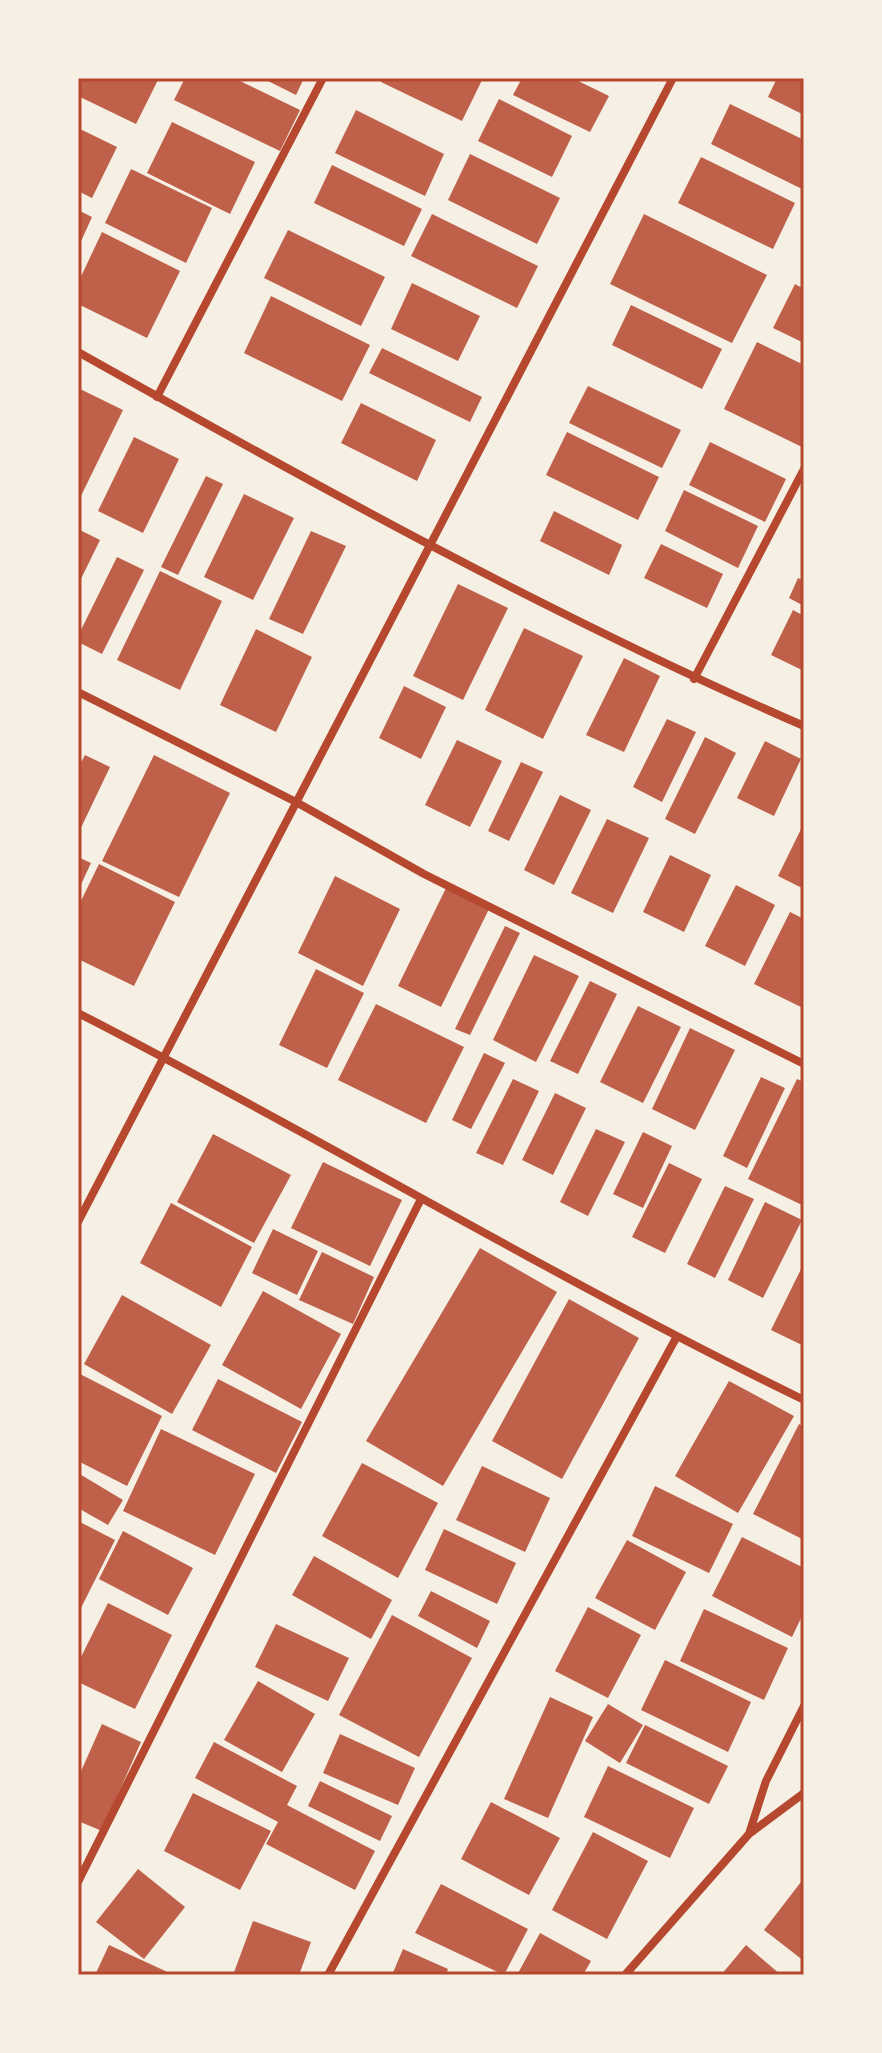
<svg xmlns="http://www.w3.org/2000/svg" width="882" height="2053" font-family="'Open Sans',sans-serif">
<style>
.building{fill:#bf614a}
.lines{fill:none;stroke-linecap:round;stroke-linejoin:round}
.minor{stroke:#b5482f;stroke-width:8}
.neatline{fill:none;stroke:#b5482f;stroke-width:3}
</style>
<rect width="100%" height="100%" fill="#f6efe4"/>
<path class="building" d="M 78,78 L 159,78 L 136,124 L 78,96 Z
M 185,78 L 234,78 L 300,110 L 280,151 L 174,100 Z
M 262,78 L 304,78 L 296,95 Z
M 383,78 L 483,78 L 462,121 L 381,82 Z
M 522,78 L 572,78 L 609,96 L 590,132 L 513,95 Z
M 777,78 L 804,78 L 804,115 L 768,97 Z
M 499,99 L 572,136 L 552,177 L 478,141 Z
M 730,104 L 804,140 L 804,190 L 711,144 Z
M 356,110 L 444,154 L 425,196 L 335,153 Z
M 172,122 L 255,162 L 230,214 L 147,173 Z
M 78,128 L 117,147 L 92,198 L 78,191 Z
M 470,154 L 560,198 L 537,244 L 448,200 Z
M 701,157 L 795,203 L 773,249 L 678,203 Z
M 332,165 L 422,209 L 404,246 L 314,203 Z
M 131,169 L 212,208 L 186,263 L 105,223 Z
M 78,210 L 92,217 L 78,248 Z
M 432,214 L 538,266 L 517,308 L 411,256 Z
M 644,214 L 767,275 L 732,343 L 610,284 Z
M 288,230 L 385,277 L 361,326 L 264,278 Z
M 102,232 L 180,271 L 147,338 L 78,304 L 78,283 Z
M 412,283 L 480,316 L 458,361 L 391,329 Z
M 795,284 L 804,289 L 804,343 L 773,328 Z
M 271,296 L 370,345 L 342,401 L 244,353 Z
M 631,305 L 722,349 L 702,389 L 612,345 Z
M 757,342 L 804,365 L 804,448 L 724,409 Z
M 382,348 L 482,397 L 470,422 L 369,373 Z
M 588,386 L 681,430 L 662,468 L 569,423 Z
M 78,388 L 123,410 L 78,502 Z
M 361,403 L 436,440 L 417,481 L 341,443 Z
M 567,432 L 659,477 L 638,520 L 546,475 Z
M 134,437 L 179,459 L 143,533 L 98,511 Z
M 710,442 L 786,479 L 765,522 L 689,485 Z
M 206,476 L 223,484 L 178,575 L 161,567 Z
M 684,490 L 758,526 L 738,568 L 665,531 Z
M 244,494 L 294,518 L 253,600 L 204,577 Z
M 554,511 L 622,545 L 609,575 L 540,541 Z
M 78,529 L 100,540 L 78,585 Z
M 311,531 L 346,546 L 303,634 L 269,619 Z
M 661,544 L 723,574 L 707,608 L 644,578 Z
M 117,557 L 144,570 L 102,654 L 78,642 L 78,636 Z
M 160,571 L 222,601 L 180,690 L 117,660 Z
M 798,578 L 804,581 L 804,606 L 789,598 Z
M 458,584 L 508,608 L 463,700 L 413,676 Z
M 793,610 L 804,616 L 804,671 L 771,655 Z
M 524,628 L 583,656 L 543,739 L 485,710 Z
M 256,629 L 312,657 L 276,732 L 220,705 Z
M 624,658 L 660,676 L 624,752 L 586,735 Z
M 404,686 L 446,707 L 421,759 L 379,738 Z
M 667,719 L 696,732 L 662,802 L 633,787 Z
M 705,737 L 736,753 L 695,834 L 665,819 Z
M 457,740 L 502,761 L 470,827 L 425,805 Z
M 765,741 L 801,759 L 774,816 L 737,798 Z
M 85,755 L 110,767 L 78,834 L 78,768 Z
M 154,755 L 230,793 L 179,897 L 102,861 Z
M 521,762 L 543,772 L 509,841 L 488,831 Z
M 560,795 L 591,810 L 554,885 L 524,870 Z
M 607,819 L 649,838 L 613,913 L 571,893 Z
M 804,823 L 804,889 L 778,876 Z
M 670,855 L 711,875 L 684,932 L 643,912 Z
M 78,857 L 91,863 L 78,891 Z
M 99,864 L 175,902 L 134,986 L 78,959 L 78,907 Z
M 335,876 L 400,909 L 363,986 L 298,953 Z
M 736,885 L 775,905 L 745,966 L 705,946 Z
M 446,888 L 489,909 L 441,1007 L 398,986 Z
M 790,912 L 804,919 L 801,1007 L 754,984 Z
M 505,926 L 520,933 L 470,1035 L 455,1029 Z
M 534,955 L 579,976 L 536,1062 L 493,1040 Z
M 316,969 L 364,993 L 327,1068 L 279,1045 Z
M 590,981 L 617,994 L 578,1074 L 550,1061 Z
M 376,1004 L 464,1047 L 426,1123 L 338,1080 Z
M 638,1006 L 681,1027 L 643,1103 L 600,1082 Z
M 690,1028 L 735,1050 L 695,1130 L 652,1109 Z
M 484,1053 L 505,1063 L 471,1129 L 452,1120 Z
M 761,1077 L 785,1088 L 747,1168 L 723,1156 Z
M 513,1079 L 539,1091 L 503,1165 L 476,1153 Z
M 797,1079 L 804,1082 L 804,1206 L 748,1179 Z
M 555,1093 L 586,1108 L 553,1175 L 522,1160 Z
M 596,1129 L 625,1142 L 588,1216 L 560,1202 Z
M 643,1132 L 672,1146 L 643,1208 L 613,1194 Z
M 213,1134 L 291,1175 L 254,1243 L 177,1202 Z
M 323,1162 L 402,1200 L 370,1266 L 291,1228 Z
M 669,1163 L 702,1179 L 665,1253 L 632,1237 Z
M 725,1186 L 754,1199 L 715,1278 L 687,1264 Z
M 765,1202 L 802,1220 L 763,1298 L 728,1280 Z
M 171,1203 L 252,1247 L 221,1307 L 140,1263 Z
M 273,1229 L 318,1251 L 297,1295 L 252,1273 Z
M 480,1248 L 557,1292 L 443,1486 L 366,1441 Z
M 322,1252 L 374,1277 L 353,1324 L 299,1300 Z
M 804,1263 L 804,1346 L 771,1330 Z
M 263,1291 L 341,1334 L 301,1409 L 222,1365 Z
M 122,1295 L 211,1345 L 172,1414 L 84,1364 Z
M 569,1299 L 639,1338 L 562,1479 L 492,1441 Z
M 78,1373 L 162,1416 L 127,1486 L 78,1461 Z
M 218,1379 L 302,1422 L 276,1473 L 192,1430 Z
M 729,1381 L 794,1416 L 738,1513 L 675,1476 Z
M 799,1424 L 804,1427 L 804,1540 L 753,1514 Z
M 161,1429 L 255,1474 L 215,1555 L 123,1511 Z
M 362,1463 L 438,1503 L 398,1578 L 322,1536 Z
M 482,1466 L 550,1498 L 525,1552 L 456,1520 Z
M 78,1473 L 123,1500 L 108,1525 L 78,1508 Z
M 655,1486 L 733,1524 L 709,1573 L 632,1536 Z
M 78,1521 L 115,1540 L 81,1608 L 78,1607 Z
M 444,1529 L 516,1563 L 497,1604 L 425,1570 Z
M 123,1531 L 193,1568 L 168,1615 L 99,1579 Z
M 742,1537 L 804,1568 L 804,1612 L 792,1637 L 712,1596 Z
M 627,1540 L 686,1572 L 655,1630 L 595,1598 Z
M 314,1556 L 392,1600 L 371,1639 L 292,1595 Z
M 431,1591 L 490,1621 L 477,1648 L 418,1616 Z
M 108,1603 L 172,1635 L 135,1709 L 78,1682 L 78,1663 Z
M 588,1607 L 641,1635 L 608,1698 L 555,1671 Z
M 704,1609 L 788,1648 L 764,1700 L 680,1661 Z
M 392,1615 L 472,1658 L 419,1757 L 339,1715 Z
M 276,1624 L 349,1658 L 328,1701 L 255,1667 Z
M 665,1660 L 751,1702 L 728,1752 L 641,1710 Z
M 258,1681 L 315,1714 L 282,1772 L 224,1740 Z
M 550,1697 L 593,1717 L 548,1818 L 504,1799 Z
M 608,1704 L 643,1725 L 620,1763 L 585,1741 Z
M 102,1724 L 141,1742 L 102,1831 L 78,1821 L 78,1778 Z
M 645,1725 L 728,1766 L 709,1804 L 626,1763 Z
M 340,1734 L 415,1768 L 398,1805 L 323,1773 Z
M 214,1742 L 297,1786 L 287,1805 L 375,1851 L 355,1890 L 266,1844 L 278,1822 L 195,1778 Z
M 608,1766 L 694,1808 L 670,1858 L 584,1817 Z
M 320,1781 L 392,1816 L 380,1841 L 308,1806 Z
M 193,1793 L 271,1831 L 240,1890 L 164,1851 Z
M 491,1802 L 560,1838 L 529,1895 L 461,1859 Z
M 593,1832 L 648,1861 L 607,1939 L 552,1910 Z
M 138,1869 L 185,1907 L 144,1959 L 96,1922 Z
M 804,1878 L 804,1961 L 764,1930 Z
M 441,1884 L 528,1929 L 504,1975 L 415,1933 Z
M 253,1921 L 311,1942 L 299,1975 L 233,1975 Z
M 540,1933 L 591,1961 L 583,1975 L 517,1975 Z
M 109,1945 L 174,1975 L 95,1975 Z
M 746,1945 L 781,1975 L 721,1975 Z
M 403,1949 L 448,1969 L 446,1975 L 392,1975 Z"/>
<g class="lines">
<path class="minor" d="M 78,352 C 315,485 555,618 804,726
M 157,397 L 323,78
M 694,679 L 804,469
M 78,692 L 296,802 L 424,874 L 804,1064
M 78,1013 C 322,1138 557,1280 804,1400
M 78,1222 L 673,78
M 749,1834 L 766,1781 L 804,1706
M 78,1882 L 420,1201
M 328,1975 L 676,1338
M 625,1975 L 749,1834 L 804,1793"/>
</g>
<rect width="882" height="2053" fill="none" stroke="#f6efe4" stroke-width="160"/>
<rect x="80" y="80" width="722" height="1893" class="neatline"/>
</svg>
